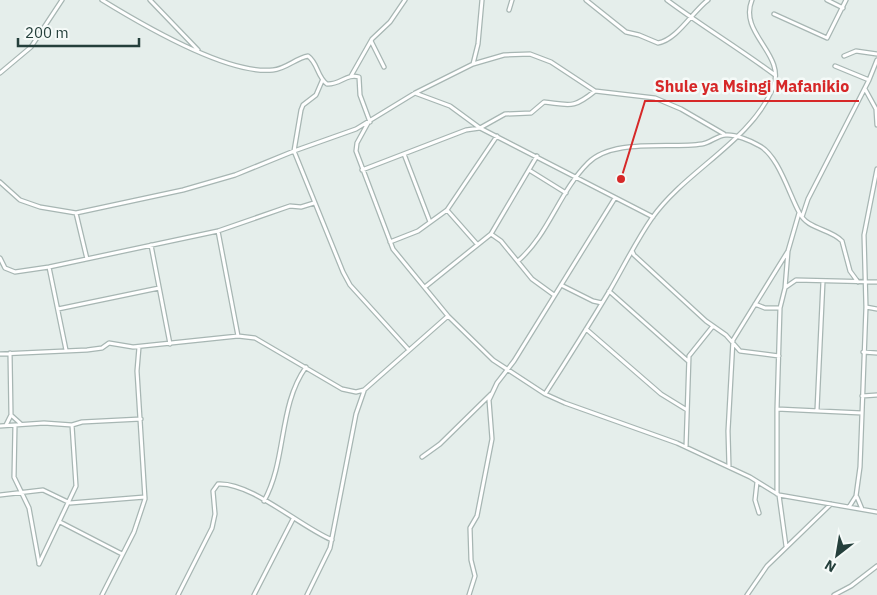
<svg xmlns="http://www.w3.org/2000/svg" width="877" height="595" font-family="'IBM Plex Sans',sans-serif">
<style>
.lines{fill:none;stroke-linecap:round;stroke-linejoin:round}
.minor-casing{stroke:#a7b6b3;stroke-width:5.5}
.minor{stroke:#fff;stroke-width:3}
.leader{fill:none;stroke:#d62828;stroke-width:2}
.callout-dot{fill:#d62828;stroke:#f5faf8;stroke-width:2}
.callout-label{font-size:16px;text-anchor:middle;font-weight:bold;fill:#d62828;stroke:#f5faf8;stroke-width:5;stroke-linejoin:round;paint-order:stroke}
</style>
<rect width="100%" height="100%" fill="#e5eeeb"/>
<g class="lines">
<defs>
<path id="minor" d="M 102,0 C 141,24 228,75 273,70 C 286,69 296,58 308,56 C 318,63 317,77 327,84 C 340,85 347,73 359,77 L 360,95 L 370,122
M 150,0 L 198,50
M 586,0 L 626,32 L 639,35 L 658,43 C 677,40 693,11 708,0
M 667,0 C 702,26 740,49 775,75
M 827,0 L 843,8
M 509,10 L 512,0
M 774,14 L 827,38 L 846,0
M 371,41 L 384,67
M 844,56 L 856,51 L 877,54
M 473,64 L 504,55 L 530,54 L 551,62 L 595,91 L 655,98 L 681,109 L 724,134
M 835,66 L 869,80
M 0,73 L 31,47 L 62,0
M 351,76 L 372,39 L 390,22 L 405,0
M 322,81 L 316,95 L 303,105 L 301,110 L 294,151 L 343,272 L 350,285 L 409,350
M 865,89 L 876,109 L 877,125
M 415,93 L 450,106 L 480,128 L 505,114 L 531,113 L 544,102 C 570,105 573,109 595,91
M 368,123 L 357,143 L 356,151 L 393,249 L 448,316 L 493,360 L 545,394 L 565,403 L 677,443 L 750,477 L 779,495 L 877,512
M 404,154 L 430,222
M 362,170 L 466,130 L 480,128 L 653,217
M 529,170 L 566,193
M 0,182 L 20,200 L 40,207 L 76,213 L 183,190 L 235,175 L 294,151 L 356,129 L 415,93 L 473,64 L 478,44 L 482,0
M 447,210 L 497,136
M 76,213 L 87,259
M 802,217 L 808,199 L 869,80 L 877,60
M 218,231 L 238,336
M 491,234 L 537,156
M 390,242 L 418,231 L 447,210 L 477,244
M 151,245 L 170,344
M 632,251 L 634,255 L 706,321 L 726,335 L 740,351 L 779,356
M 0,258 L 5,268 L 15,272 L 49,267 L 218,231 L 290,206 L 301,207 L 314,203
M 518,261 C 549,234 559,192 588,163 C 613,138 669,149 702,144 C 710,143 718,135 726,135 C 735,134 751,141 758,145 C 778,154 789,194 799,212 C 807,230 830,228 842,241 L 850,271 L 858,282
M 49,267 L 66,350
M 561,285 L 593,301 L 602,303
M 425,287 L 491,234 L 501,241 L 532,279 L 554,295
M 786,287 L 796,280 L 877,282
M 609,291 L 688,361
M 755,304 L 765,308 L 780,308
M 866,307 L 877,309
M 58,309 L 159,288
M 586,329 L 661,394 L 687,410
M 863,352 L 877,353
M 0,354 L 87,350 L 102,348 L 109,343 L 133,347 L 238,336 L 255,338 L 342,389 L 356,392 L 364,390 L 448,316
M 545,394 C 567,360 589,325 610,290 C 624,266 636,241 652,218 C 686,170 750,142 773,88 C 787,54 738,34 752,0
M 862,396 L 877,395
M 777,409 L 862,413
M 817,410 L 823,281
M 11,415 L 21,424
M 6,425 L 11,415 L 10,353
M 15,425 L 14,477 L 29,508 L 39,563
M 0,426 L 44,423 L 72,425 L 82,422 L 141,419
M 686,447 L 689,356 L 713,326
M 422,457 L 440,444 L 491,394
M 729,467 L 728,431 L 733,340 L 788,251 L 799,213
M 757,482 L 755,500 L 759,513
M 777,494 L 777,409 L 780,308 L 785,288 L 788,251
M 0,495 L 43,490 L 70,503 L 145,497
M 779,495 L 786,546
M 857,497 L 862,509
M 264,501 C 287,460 278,406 306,367
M 849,507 L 856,496 L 860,467 L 866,307 L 864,235 L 877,169
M 60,522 L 122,554
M 39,564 L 76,486 L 72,425
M 102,595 L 134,532 L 145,499 L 137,371 L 139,347
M 178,595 L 212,528 L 215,514 L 213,491 L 218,484 C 251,482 299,526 332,540
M 254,595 L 293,519
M 307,595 L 330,548 L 356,414 L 364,391
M 469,595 L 475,576 L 471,560 L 470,528 L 477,516 L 492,439 L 489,400 L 497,383 L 514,361 L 615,198
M 747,595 L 767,566 L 831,504
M 834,595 L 851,586 L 877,566"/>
</defs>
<use href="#minor" class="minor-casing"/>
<use href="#minor" class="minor"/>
</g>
<path class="leader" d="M621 179L645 101H859"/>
<circle class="callout-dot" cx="621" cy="179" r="5"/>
<g class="callout-label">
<text x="752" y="92">Shule ya Msingi Mafanikio</text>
</g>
<g transform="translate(837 555) rotate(211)" stroke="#f5faf8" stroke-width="4" paint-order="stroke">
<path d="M0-4L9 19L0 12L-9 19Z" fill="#243f3b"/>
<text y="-8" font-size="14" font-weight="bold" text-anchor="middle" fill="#243f3b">N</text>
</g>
<path d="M18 38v8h121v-8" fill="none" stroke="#243f3b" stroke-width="2.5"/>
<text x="25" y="38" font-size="15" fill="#243f3b" stroke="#f5faf8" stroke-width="4" paint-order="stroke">200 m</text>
</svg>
